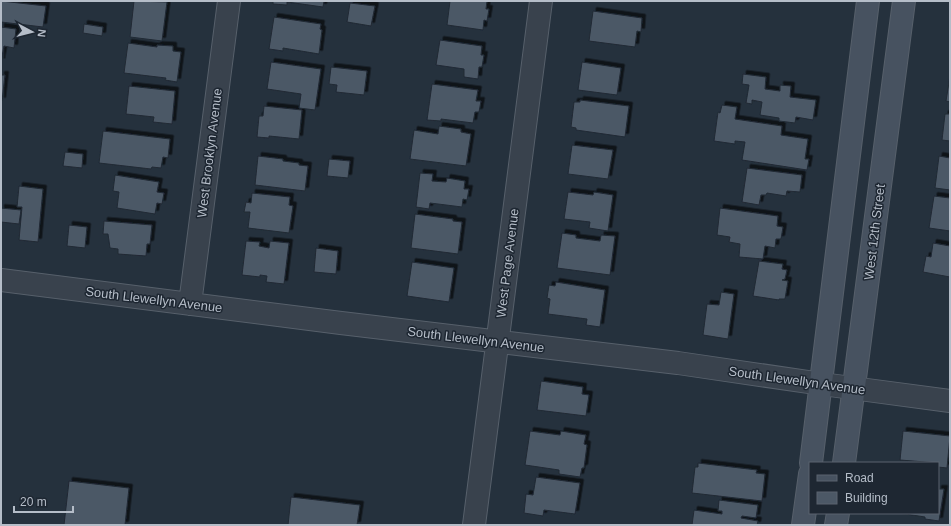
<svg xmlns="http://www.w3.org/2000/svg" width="951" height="526" font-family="Helvetica,sans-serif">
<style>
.building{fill:#4c5866;stroke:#202934;filter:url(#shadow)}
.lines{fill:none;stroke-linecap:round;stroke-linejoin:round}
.minor-casing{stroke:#57606b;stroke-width:24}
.secondary-casing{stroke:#57606b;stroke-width:24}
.minor{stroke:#39424d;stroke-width:22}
.secondary{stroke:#475260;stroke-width:22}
.labels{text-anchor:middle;stroke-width:3;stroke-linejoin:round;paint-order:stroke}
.street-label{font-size:13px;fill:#b5bdc8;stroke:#1e2732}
</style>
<defs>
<filter id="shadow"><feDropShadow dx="3.5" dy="-3.5" stdDeviation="0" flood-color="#0009"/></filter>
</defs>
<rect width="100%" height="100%" fill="#25313d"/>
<path class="building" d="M 1,1 L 46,6 L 43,27 L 1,22 Z
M 134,1 L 167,2 L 162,41 L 130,37 Z
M 273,1 L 324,1 L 323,7 L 287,2 L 287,5 L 273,4 Z
M 450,1 L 487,1 L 486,9 L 489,9 L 487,21 L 484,20 L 483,30 L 447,25 Z
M 350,3 L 375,6 L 371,26 L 347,22 Z
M 593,11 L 642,18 L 641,32 L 637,31 L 635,47 L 589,41 Z
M 274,17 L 321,24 L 320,29 L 322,30 L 319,54 L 283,48 L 283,51 L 269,49 Z
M 84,24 L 103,27 L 102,36 L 83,33 Z
M 1,27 L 16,29 L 14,48 L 4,46 L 1,62 Z
M 440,40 L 482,46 L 481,55 L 484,55 L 482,67 L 479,67 L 478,79 L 464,77 L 464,69 L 436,65 Z
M 128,43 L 157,47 L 157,45 L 173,46 L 173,51 L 181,52 L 177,82 L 165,80 L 166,78 L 124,73 Z
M 271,62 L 321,69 L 315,110 L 299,108 L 301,94 L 267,89 Z
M 582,62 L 621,68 L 617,95 L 578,90 Z
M 331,67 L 367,71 L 364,95 L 336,92 L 337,85 L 329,84 Z
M 743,74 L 766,77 L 765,89 L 780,91 L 780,85 L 791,86 L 790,97 L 816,100 L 813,120 L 796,117 L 795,123 L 779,121 L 779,118 L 760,115 L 762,102 L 752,100 L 752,104 L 746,103 L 749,85 L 742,84 Z
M 1,75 L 5,75 L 2,101 L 1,101 Z
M 950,76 L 950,102 L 946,101 Z
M 432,84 L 478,90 L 476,101 L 481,101 L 479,112 L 475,112 L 473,123 L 441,119 L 441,121 L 427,120 Z
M 129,86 L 175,91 L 172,124 L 153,122 L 154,117 L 126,114 Z
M 580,100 L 629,106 L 625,137 L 576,130 L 576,128 L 571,127 L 574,102 L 580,102 Z
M 722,105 L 737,107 L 735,119 L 782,126 L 781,135 L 808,139 L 805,159 L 809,159 L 807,170 L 742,160 L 745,142 L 735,141 L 735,144 L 714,141 L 718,112 L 720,113 Z
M 264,106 L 302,110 L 299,139 L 269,136 L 269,138 L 257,137 L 259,116 L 263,116 Z
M 945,114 L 950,114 L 950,141 L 942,140 Z
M 439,126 L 461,129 L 461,132 L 471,134 L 466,166 L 410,159 L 414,130 L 438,134 Z
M 103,131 L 170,139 L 168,158 L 163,157 L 161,168 L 152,167 L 151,169 L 99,163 Z
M 572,145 L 613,150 L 608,179 L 568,174 Z
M 65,152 L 83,154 L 82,168 L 63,166 Z
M 258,156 L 283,159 L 283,161 L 299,163 L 299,165 L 308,166 L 305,191 L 255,185 Z
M 939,156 L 950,158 L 950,190 L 935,188 Z
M 329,159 L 350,161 L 348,178 L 327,176 Z
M 747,168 L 802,175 L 800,192 L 787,191 L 786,196 L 767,193 L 766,195 L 761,195 L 759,205 L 742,202 Z
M 420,173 L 433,174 L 432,181 L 446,182 L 447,178 L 465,181 L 464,189 L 469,189 L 467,200 L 463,199 L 462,207 L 430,203 L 429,209 L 416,207 Z
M 115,175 L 159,182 L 157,192 L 164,193 L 162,204 L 157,203 L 155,214 L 117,208 L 119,192 L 113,191 Z
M 19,186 L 43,189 L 38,242 L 19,240 L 22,207 L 17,207 Z
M 568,192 L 593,195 L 594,192 L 613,195 L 608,231 L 589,228 L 590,222 L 564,219 Z
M 252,193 L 290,197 L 289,205 L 293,206 L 289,233 L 248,228 L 250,212 L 244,212 L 246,202 L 251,203 Z
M 934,196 L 950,198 L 950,231 L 929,228 Z
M 1,208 L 21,210 L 19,224 L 1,222 Z
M 720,208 L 778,216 L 777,226 L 783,227 L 781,239 L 776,239 L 775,248 L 765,246 L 763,259 L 739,257 L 740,244 L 729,242 L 730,237 L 717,235 Z
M 415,214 L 453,219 L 453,221 L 462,222 L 458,254 L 411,248 Z
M 104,221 L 152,225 L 150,244 L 147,244 L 146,256 L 118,254 L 118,249 L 110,248 L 108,234 L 103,234 Z
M 69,225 L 87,227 L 85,248 L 67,246 Z
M 562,233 L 576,235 L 576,238 L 600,241 L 601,235 L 615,236 L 610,275 L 557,268 Z
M 246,241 L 260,242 L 259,246 L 269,248 L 270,241 L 289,243 L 284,284 L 266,282 L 267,276 L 260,275 L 260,277 L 242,275 Z
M 933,243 L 950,246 L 950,277 L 923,272 L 926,256 L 931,257 Z
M 316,248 L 338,251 L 336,274 L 314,272 Z
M 759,261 L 783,264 L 782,269 L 787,270 L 785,279 L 782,280 L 788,281 L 785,299 L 779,299 L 779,300 L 753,296 Z
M 412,262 L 454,268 L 449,302 L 407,296 Z
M 556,282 L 605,290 L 600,327 L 586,325 L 587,319 L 548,314 L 550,299 L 547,298 L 549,285 L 555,286 Z
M 721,292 L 734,294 L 728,339 L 703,335 L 707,304 L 719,305 Z
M 541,381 L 583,387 L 582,394 L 589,395 L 586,416 L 537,410 Z
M 530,431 L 560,435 L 561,431 L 586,435 L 584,444 L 587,445 L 584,468 L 582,468 L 580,477 L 559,474 L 559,470 L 525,465 Z
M 903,431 L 950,436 L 947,468 L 938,467 L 938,463 L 900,460 Z
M 698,463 L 757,470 L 756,473 L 765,474 L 762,501 L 692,493 L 695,467 L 698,467 Z
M 536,477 L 580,483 L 575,514 L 544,510 L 543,516 L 524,513 L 526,494 L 533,495 Z
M 69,481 L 129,488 L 125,525 L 64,525 Z
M 938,489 L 944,489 L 939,521 L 925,519 L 925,517 L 899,513 L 938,513 Z
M 291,497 L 360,505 L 357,525 L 288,525 Z
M 719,500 L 758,505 L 756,518 L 742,516 L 741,518 L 758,521 L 757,525 L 692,525 L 694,510 L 722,514 L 722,511 L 718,511 Z"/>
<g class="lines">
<defs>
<path id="minor" d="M 1,280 L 341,323 L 678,363 L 822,384 L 950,401
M 190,304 L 229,1
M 474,525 L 541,1"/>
<path id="secondary" d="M 811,463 L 868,1
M 844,463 L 904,1
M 803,525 L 810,474
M 836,525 L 838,513"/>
</defs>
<use href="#minor" class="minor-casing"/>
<use href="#secondary" class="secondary-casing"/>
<use href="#minor" class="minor"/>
<use href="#secondary" class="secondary"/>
</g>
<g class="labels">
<g class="street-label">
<text transform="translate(209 153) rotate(-83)" y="5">West Brooklyn Avenue</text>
<text transform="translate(874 232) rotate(-83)" y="5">West 12th Street</text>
<text transform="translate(507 263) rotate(-83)" y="5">West Page Avenue</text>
<text transform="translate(154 299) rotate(7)" y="5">South Llewellyn Avenue</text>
<text transform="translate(476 339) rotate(7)" y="5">South Llewellyn Avenue</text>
<text transform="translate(797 380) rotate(8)" y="5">South Llewellyn Avenue</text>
</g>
</g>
<rect width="951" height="526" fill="none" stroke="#b5bdc8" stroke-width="4"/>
<rect x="809" y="462" width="130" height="52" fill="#1e2732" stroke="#5a636e"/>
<rect x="817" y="475" width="20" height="6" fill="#475260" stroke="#5a636e"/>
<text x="845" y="482" font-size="12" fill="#b5bdc8">Road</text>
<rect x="817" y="492" width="20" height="12" fill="#4c5866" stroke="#5a636e"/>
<text x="845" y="502" font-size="12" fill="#b5bdc8">Building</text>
<g transform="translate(32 32) rotate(97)" stroke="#1e2732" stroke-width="3" paint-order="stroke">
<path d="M0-3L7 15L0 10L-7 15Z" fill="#b5bdc8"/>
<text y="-6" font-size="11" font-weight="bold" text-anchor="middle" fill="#b5bdc8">N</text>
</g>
<path d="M14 506v6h59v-6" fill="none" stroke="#b5bdc8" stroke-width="2"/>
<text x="20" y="506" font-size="12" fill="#b5bdc8" stroke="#1e2732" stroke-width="3" paint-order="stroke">20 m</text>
</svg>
